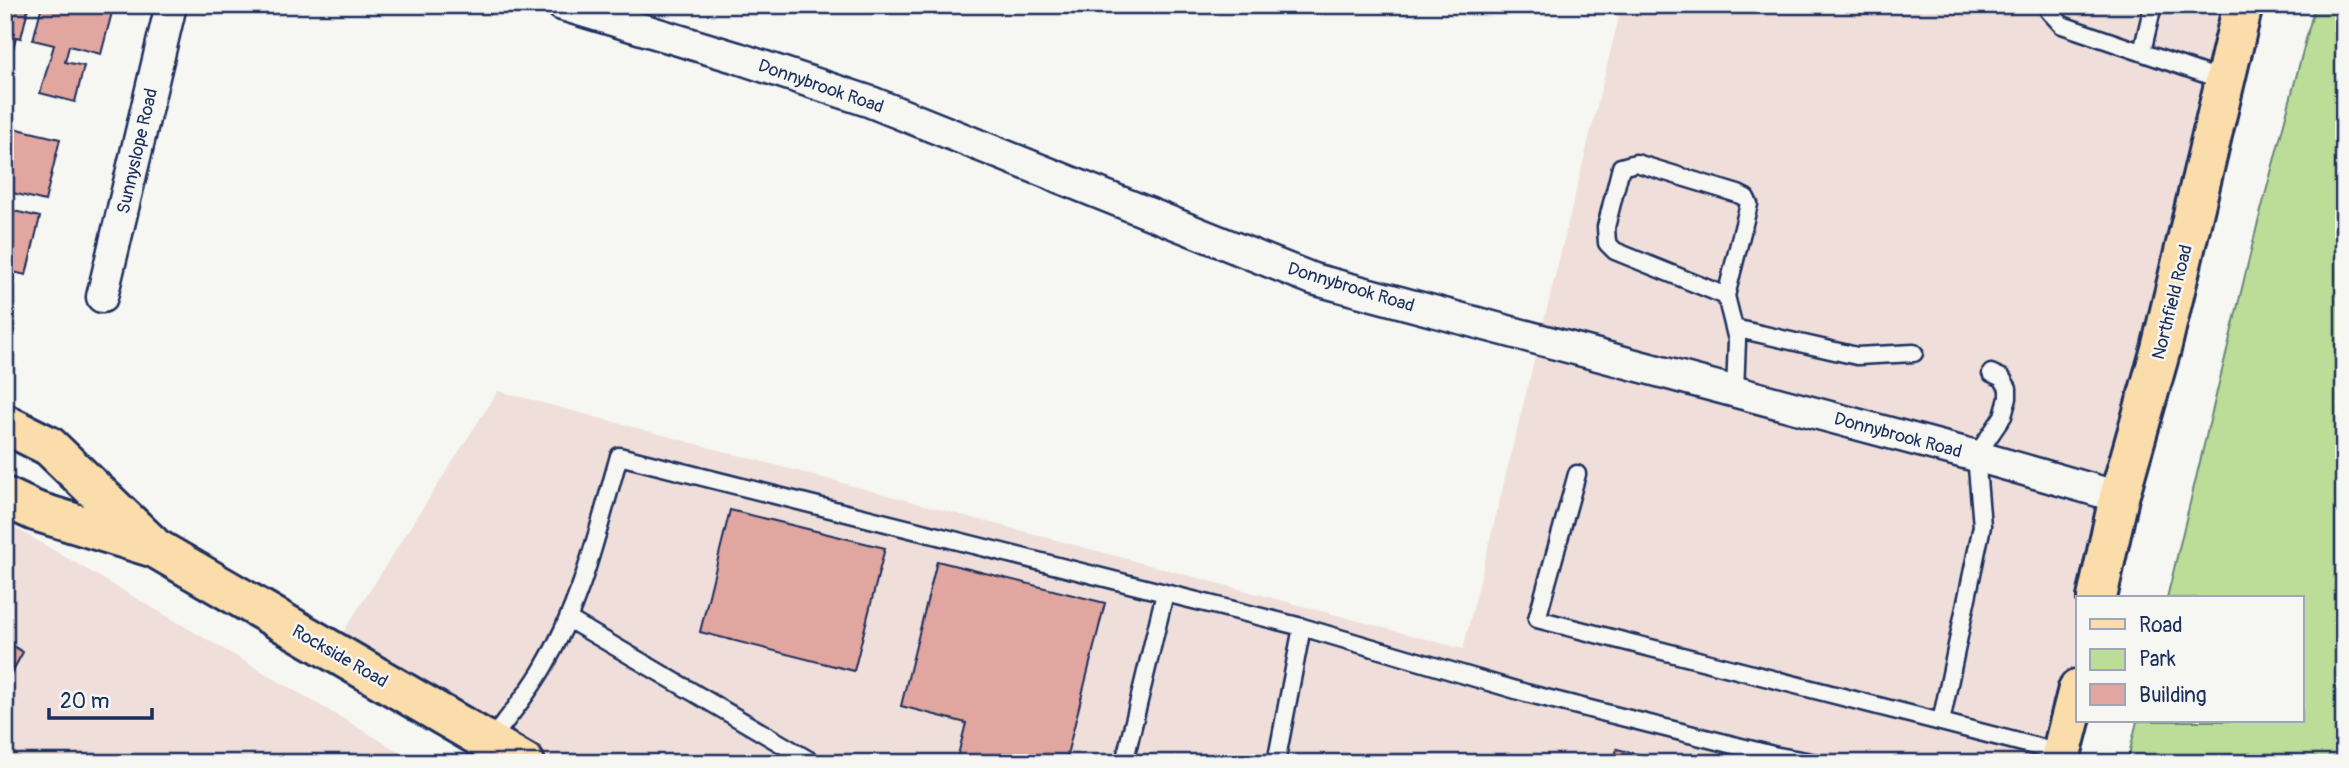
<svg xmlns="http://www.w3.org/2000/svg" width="2349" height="768" font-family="Pangolin,sans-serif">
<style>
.built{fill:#efded9}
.green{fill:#bbdd97;stroke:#6b867a;stroke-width:2}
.building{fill:#e0a69f;stroke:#1b2f5e;stroke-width:2}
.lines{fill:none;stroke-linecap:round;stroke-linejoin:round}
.service-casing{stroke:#1b2f5e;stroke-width:21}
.minor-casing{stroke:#1b2f5e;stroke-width:35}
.primary-casing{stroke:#1b2f5e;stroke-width:44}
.service{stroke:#f6f6f2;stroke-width:16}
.minor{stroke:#f6f6f2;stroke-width:30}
.primary{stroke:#faddab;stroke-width:38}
.labels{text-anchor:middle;stroke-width:5;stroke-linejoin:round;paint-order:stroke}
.street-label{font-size:18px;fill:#1b2f5e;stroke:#f6f6f2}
</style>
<rect width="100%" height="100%" fill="#f6f6f2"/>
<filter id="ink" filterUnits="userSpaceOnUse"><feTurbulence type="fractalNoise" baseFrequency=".0143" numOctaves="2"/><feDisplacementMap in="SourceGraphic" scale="14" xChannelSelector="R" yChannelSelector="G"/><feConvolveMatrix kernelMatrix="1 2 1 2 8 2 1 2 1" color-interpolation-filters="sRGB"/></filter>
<g filter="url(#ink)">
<path class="built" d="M 1622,5 L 2243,5 L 2096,598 L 2078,598 L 2078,676 L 2058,763 L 525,763 L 331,651 L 498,391 L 1463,649 Z
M 5,522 L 376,738 L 418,763 L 5,763 Z"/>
<path class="green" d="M 2315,5 L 2344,5 L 2344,763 L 2127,763 L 2137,721 L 2302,721 L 2302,598 L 2167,598 L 2257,226 Z"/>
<path class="building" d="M 5,5 L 29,5 L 21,38 L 16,37 L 13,49 L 5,47 Z
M 42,5 L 114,5 L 101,54 L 69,46 L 65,62 L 84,66 L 75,102 L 40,93 L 54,45 L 33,40 Z
M 5,126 L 60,139 L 45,201 L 5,191 L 7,159 L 5,159 Z
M 5,209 L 40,217 L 26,275 L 5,270 Z
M 730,510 L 885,548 L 854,671 L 700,632 Z
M 937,561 L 1105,603 L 1065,763 L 956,763 L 966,723 L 901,706 Z
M 5,641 L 23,652 L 5,685 Z
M 1617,749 L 1673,763 L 1613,763 Z"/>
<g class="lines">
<defs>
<path id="service" d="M 2051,5 L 2049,11 L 2062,25 L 2225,81
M 2142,52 L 2153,5
M 1726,296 L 1749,204 L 1746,198 L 1738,194 L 1636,163 L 1621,167 L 1606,227 L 1607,243 L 1615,251 L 1726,296 L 1737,340 L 1735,392
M 1734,328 L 1857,356 L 1914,353
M 1991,373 L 2002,378 L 2008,388 L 2008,398 L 2003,416 L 1976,456 L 1982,526 L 1941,722 L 2061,753
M 1577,474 L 1537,619 L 1941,722
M 1165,593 L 1302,627 L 1526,693 L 1773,755 L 1817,763
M 568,619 L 814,763
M 489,742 C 508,718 528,694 543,668 C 582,603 598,529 619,456 L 1165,593 L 1124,763
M 1276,763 L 1302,627"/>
<path id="minor" d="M 562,5 L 738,58 L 871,102 L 1313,279 L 1976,456 L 2119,497
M 102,297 L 171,5"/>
<path id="primary" d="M 5,424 L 49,446 L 151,544
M 5,497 L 35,511 L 155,548 L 525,763
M 2097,598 L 2119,497 L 2161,349 L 2243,5
M 2059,763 L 2078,689"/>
</defs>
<use href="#service" class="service-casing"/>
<use href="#minor" class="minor-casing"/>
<use href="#primary" class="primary-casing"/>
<use href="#service" class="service"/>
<use href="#minor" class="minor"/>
<use href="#primary" class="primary"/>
</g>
</g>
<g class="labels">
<g class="street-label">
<text transform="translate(821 86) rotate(19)" y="6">Donnybrook Road</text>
<text transform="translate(137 151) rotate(-77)" y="6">Sunnyslope Road</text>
<text transform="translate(1351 287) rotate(17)" y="6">Donnybrook Road</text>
<text transform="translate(2172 302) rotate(-76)" y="6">Northfield Road</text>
<text transform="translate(1898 435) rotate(15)" y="6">Donnybrook Road</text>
<text transform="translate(340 656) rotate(30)" y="6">Rockside Road</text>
</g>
</g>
<rect width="2349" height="768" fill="none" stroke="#f6f6f2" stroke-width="28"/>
<rect x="14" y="14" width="2321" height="740" fill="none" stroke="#1b2f5e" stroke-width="2.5" filter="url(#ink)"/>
<rect x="2076" y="596" width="228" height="126" fill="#f6f6f2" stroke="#9ea6b7" stroke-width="2"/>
<rect x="2090" y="619" width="35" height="10" fill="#faddab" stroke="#9ea6b7" stroke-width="2"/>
<text x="2139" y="632" font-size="21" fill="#1b2f5e">Road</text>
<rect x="2090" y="649" width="35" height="21" fill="#bbdd97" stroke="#9ea6b7" stroke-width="2"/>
<text x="2139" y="666" font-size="21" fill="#1b2f5e">Park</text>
<rect x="2090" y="684" width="35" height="21" fill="#e0a69f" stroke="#9ea6b7" stroke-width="2"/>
<text x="2139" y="702" font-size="21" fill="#1b2f5e">Building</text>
<path d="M49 708v10h103v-10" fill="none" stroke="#1b2f5e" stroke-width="3.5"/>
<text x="60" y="708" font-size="21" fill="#1b2f5e" stroke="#f6f6f2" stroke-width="5" paint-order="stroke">20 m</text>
</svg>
